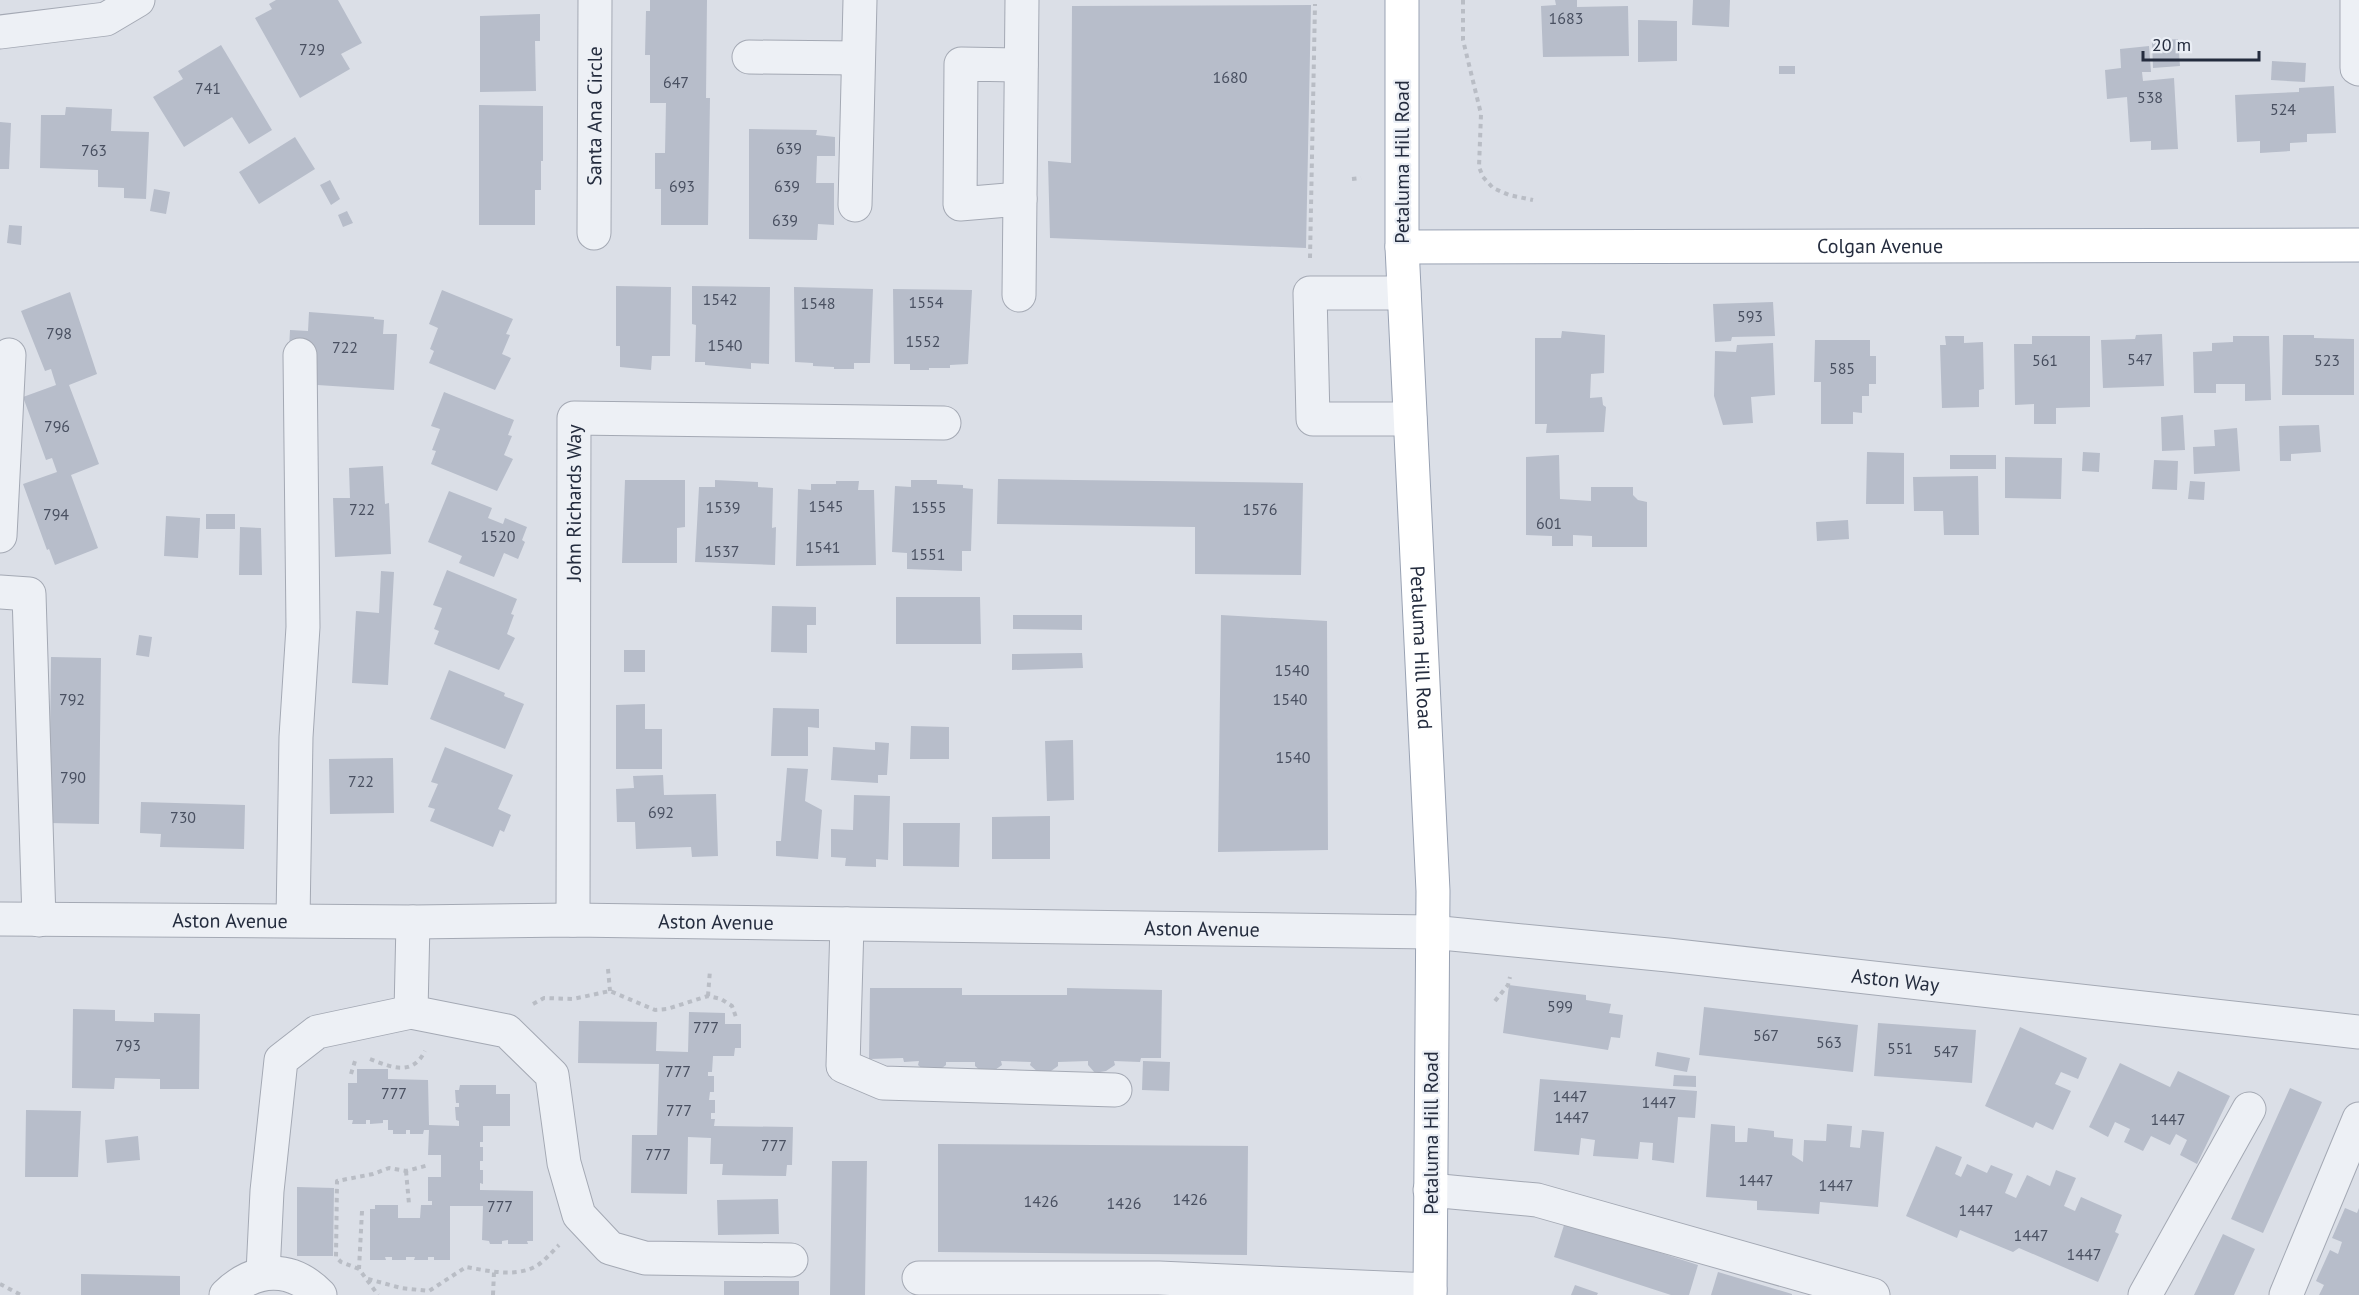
<svg xmlns="http://www.w3.org/2000/svg" width="2359" height="1295" font-family="'PT Sans',sans-serif">
<style>
.building{fill:#b7bdca}
.lines{fill:none;stroke-linecap:round;stroke-linejoin:round}
.minor-casing{stroke:#a4a9b4;stroke-width:35}
.major-casing{stroke:#99a2b3;stroke-width:35}
.path{stroke:#b9bdc5;stroke-width:4;stroke-dasharray:4.5 4.5;stroke-linecap:butt}
.minor{stroke:#edf0f5;stroke-width:33}
.major{stroke:#fff;stroke-width:33}
.labels{text-anchor:middle;stroke-width:4.5;stroke-linejoin:round;paint-order:stroke}
.number-label{font-size:16px;fill:#495061}
.street-label{font-size:20px;fill:#242c3e;stroke:#eaeef5}
</style>
<rect width="100%" height="100%" fill="#dbdfe7"/>
<path class="building" d="M 276,0 L 338,0 L 362,43 L 341,54 L 350,69 L 300,98 L 255,18 L 272,9 L 269,4 Z
M 650,0 L 707,0 L 706,98 L 710,98 L 708,225 L 661,225 L 661,189 L 655,189 L 655,153 L 665,153 L 666,103 L 650,103 L 650,55 L 645,55 L 646,11 L 650,11 Z
M 1555,0 L 1577,0 L 1577,7 L 1628,6 L 1629,56 L 1543,57 L 1541,6 L 1556,5 Z
M 1693,0 L 1730,0 L 1729,27 L 1692,25 Z
M 1311,5 L 1306,248 L 1050,238 L 1048,161 L 1071,163 L 1072,6 Z
M 540,14 L 540,41 L 535,41 L 536,91 L 480,92 L 480,16 Z
M 1638,20 L 1677,21 L 1677,61 L 1638,62 Z
M 2178,39 L 2180,66 L 2153,68 L 2152,41 Z
M 221,45 L 272,130 L 249,144 L 232,117 L 184,147 L 153,97 L 183,79 L 178,71 Z
M 2149,46 L 2151,72 L 2142,72 L 2143,81 L 2174,78 L 2178,149 L 2151,150 L 2151,141 L 2130,142 L 2127,97 L 2107,99 L 2105,70 L 2121,68 L 2120,49 Z
M 2272,61 L 2306,63 L 2305,82 L 2271,80 Z
M 1779,66 L 1795,66 L 1795,74 L 1779,74 Z
M 2334,86 L 2336,133 L 2307,134 L 2307,142 L 2290,143 L 2290,151 L 2260,153 L 2260,141 L 2237,142 L 2235,95 L 2299,92 L 2299,88 Z
M 479,105 L 543,106 L 543,161 L 541,161 L 541,190 L 535,190 L 535,225 L 479,225 Z
M 66,107 L 112,109 L 111,131 L 149,132 L 146,199 L 124,198 L 124,188 L 98,187 L 98,170 L 40,168 L 41,115 L 65,115 Z
M 0,122 L 11,123 L 9,169 L 0,169 Z
M 749,129 L 817,130 L 816,135 L 835,137 L 835,156 L 817,156 L 816,183 L 834,183 L 834,225 L 818,224 L 817,240 L 749,239 Z
M 295,137 L 315,169 L 259,204 L 239,172 Z
M 330,180 L 340,199 L 331,205 L 320,185 Z
M 154,189 L 170,192 L 166,214 L 150,211 Z
M 347,211 L 353,223 L 343,227 L 338,215 Z
M 9,225 L 22,226 L 21,245 L 7,243 Z
M 616,286 L 671,287 L 670,356 L 652,356 L 651,370 L 620,367 L 620,346 L 616,346 Z
M 692,286 L 770,287 L 769,364 L 751,363 L 751,369 L 705,365 L 705,362 L 695,362 L 696,325 L 692,324 Z
M 794,287 L 873,289 L 870,363 L 854,363 L 854,369 L 834,369 L 834,367 L 813,366 L 813,363 L 795,362 Z
M 893,289 L 972,290 L 968,364 L 950,365 L 950,368 L 929,368 L 929,370 L 910,370 L 910,364 L 894,364 Z
M 442,290 L 513,319 L 506,334 L 510,335 L 502,354 L 511,358 L 495,390 L 429,363 L 434,351 L 430,349 L 438,328 L 429,324 Z
M 70,292 L 97,374 L 69,385 L 99,464 L 71,475 L 98,548 L 55,565 L 49,549 L 47,550 L 23,484 L 57,472 L 52,458 L 46,460 L 23,397 L 56,385 L 51,369 L 45,371 L 21,311 Z
M 1773,302 L 1775,336 L 1732,337 L 1731,341 L 1715,342 L 1713,304 Z
M 309,312 L 374,317 L 374,319 L 384,320 L 383,334 L 397,334 L 394,390 L 302,384 L 289,349 L 290,330 L 308,331 Z
M 1562,331 L 1605,335 L 1604,373 L 1591,374 L 1590,398 L 1602,397 L 1603,405 L 1606,407 L 1604,432 L 1546,433 L 1547,424 L 1535,424 L 1535,338 L 1561,338 Z
M 2162,334 L 2164,386 L 2103,388 L 2101,340 L 2135,339 L 2136,335 Z
M 2283,335 L 2314,335 L 2314,338 L 2354,339 L 2354,395 L 2282,395 Z
M 1945,336 L 1964,336 L 1964,343 L 1983,342 L 1984,389 L 1979,390 L 1979,407 L 1942,408 L 1940,345 L 1946,345 Z
M 2032,336 L 2090,336 L 2090,407 L 2056,408 L 2056,424 L 2034,424 L 2034,404 L 2015,405 L 2014,344 L 2032,344 Z
M 2233,336 L 2269,336 L 2271,400 L 2245,401 L 2245,384 L 2216,384 L 2216,393 L 2194,393 L 2193,352 L 2212,351 L 2212,343 L 2233,342 Z
M 1815,340 L 1870,340 L 1870,356 L 1876,356 L 1876,384 L 1869,384 L 1869,396 L 1862,396 L 1862,413 L 1853,412 L 1853,424 L 1821,424 L 1821,382 L 1814,382 Z
M 1773,343 L 1775,395 L 1751,397 L 1753,423 L 1723,425 L 1714,396 L 1715,351 L 1736,352 L 1737,345 Z
M 444,392 L 514,420 L 508,435 L 512,436 L 504,455 L 513,459 L 497,491 L 431,464 L 436,451 L 432,450 L 440,429 L 431,426 Z
M 2183,415 L 2185,450 L 2162,451 L 2161,417 Z
M 2319,425 L 2321,452 L 2291,454 L 2291,461 L 2280,461 L 2279,426 Z
M 2237,428 L 2240,471 L 2194,474 L 2193,447 L 2215,446 L 2214,430 Z
M 1867,452 L 1904,453 L 1904,504 L 1866,504 Z
M 2083,452 L 2100,453 L 2099,472 L 2082,471 Z
M 1559,455 L 1560,499 L 1591,501 L 1591,487 L 1633,487 L 1633,495 L 1638,500 L 1647,502 L 1647,547 L 1592,547 L 1592,536 L 1573,535 L 1573,546 L 1552,546 L 1552,536 L 1526,535 L 1526,457 Z
M 1950,455 L 1996,455 L 1996,469 L 1950,469 Z
M 2005,457 L 2062,458 L 2061,499 L 2005,498 Z
M 2154,460 L 2178,461 L 2177,490 L 2152,489 Z
M 383,466 L 385,504 L 389,503 L 391,554 L 335,557 L 333,498 L 350,498 L 349,468 Z
M 1978,476 L 1979,535 L 1944,535 L 1943,511 L 1914,511 L 1913,477 Z
M 998,479 L 1303,483 L 1301,575 L 1195,574 L 1195,527 L 997,524 Z
M 625,480 L 685,480 L 685,527 L 677,528 L 677,563 L 622,563 Z
M 715,480 L 758,482 L 758,487 L 773,488 L 772,528 L 776,527 L 775,565 L 695,562 L 699,487 L 715,487 Z
M 911,480 L 937,480 L 937,484 L 963,485 L 963,488 L 973,489 L 971,551 L 962,551 L 962,571 L 907,569 L 907,553 L 892,552 L 895,486 L 911,487 Z
M 836,481 L 859,481 L 858,490 L 874,490 L 876,565 L 796,566 L 798,489 L 811,490 L 811,484 L 836,484 Z
M 2190,481 L 2205,482 L 2204,500 L 2188,499 Z
M 449,491 L 492,508 L 488,518 L 503,524 L 505,518 L 527,527 L 522,540 L 525,542 L 518,559 L 504,553 L 494,577 L 459,563 L 462,556 L 428,542 Z
M 206,514 L 235,514 L 235,529 L 206,529 Z
M 166,516 L 200,518 L 198,558 L 164,556 Z
M 1848,520 L 1849,539 L 1817,541 L 1816,522 Z
M 240,527 L 261,528 L 262,575 L 239,575 Z
M 447,570 L 517,599 L 511,614 L 514,615 L 507,634 L 515,638 L 499,670 L 434,644 L 439,631 L 434,629 L 442,608 L 433,605 Z
M 381,571 L 394,572 L 388,685 L 352,683 L 356,611 L 379,613 Z
M 896,597 L 980,597 L 981,644 L 896,644 Z
M 772,606 L 816,607 L 816,625 L 807,625 L 807,653 L 771,652 Z
M 1013,615 L 1082,615 L 1082,630 L 1013,629 Z
M 1221,615 L 1327,621 L 1328,850 L 1218,852 Z
M 139,635 L 152,637 L 149,657 L 136,655 Z
M 624,650 L 645,650 L 645,672 L 624,672 Z
M 1082,653 L 1083,668 L 1012,670 L 1012,654 Z
M 51,657 L 101,658 L 99,824 L 49,823 Z
M 449,670 L 505,693 L 504,696 L 524,704 L 505,749 L 430,719 Z
M 645,704 L 645,729 L 662,729 L 662,769 L 616,769 L 616,705 Z
M 773,708 L 819,709 L 819,728 L 808,727 L 808,756 L 771,756 Z
M 911,726 L 949,727 L 949,759 L 910,759 Z
M 1073,740 L 1074,800 L 1047,801 L 1045,741 Z
M 875,742 L 889,743 L 887,775 L 878,775 L 878,783 L 831,780 L 833,747 L 875,750 Z
M 445,747 L 513,775 L 498,809 L 511,815 L 504,832 L 500,830 L 493,847 L 430,821 L 435,809 L 428,807 L 438,784 L 431,782 Z
M 393,758 L 394,813 L 330,814 L 329,759 Z
M 787,768 L 808,769 L 805,801 L 822,810 L 818,859 L 776,856 L 776,841 L 781,841 Z
M 663,775 L 664,795 L 716,794 L 718,856 L 692,857 L 691,847 L 636,849 L 635,822 L 617,822 L 616,789 L 634,788 L 633,776 Z
M 854,795 L 890,796 L 888,860 L 876,859 L 876,867 L 845,866 L 846,858 L 831,857 L 831,829 L 853,830 Z
M 141,802 L 245,805 L 244,849 L 160,847 L 161,834 L 140,833 Z
M 1050,816 L 1050,859 L 992,859 L 992,817 Z
M 903,823 L 960,823 L 959,867 L 903,866 Z
M 1509,985 L 1586,995 L 1586,1000 L 1611,1004 L 1609,1013 L 1623,1015 L 1620,1038 L 1611,1037 L 1608,1050 L 1503,1033 Z
M 870,988 L 962,988 L 962,995 L 1067,995 L 1067,988 L 1162,990 L 1161,1058 L 1141,1058 L 1140,1062 L 1114,1061 L 1115,1065 L 1106,1071 L 1095,1073 L 1088,1065 L 1088,1061 L 1058,1062 L 1058,1066 L 1051,1071 L 1039,1073 L 1030,1065 L 1031,1062 L 1001,1061 L 1002,1065 L 992,1072 L 981,1071 L 975,1066 L 975,1062 L 946,1062 L 946,1065 L 938,1071 L 926,1072 L 918,1065 L 919,1061 L 904,1062 L 903,1058 L 869,1059 Z
M 1704,1007 L 1858,1025 L 1853,1072 L 1699,1055 Z
M 73,1009 L 115,1010 L 115,1021 L 154,1022 L 154,1013 L 200,1014 L 199,1089 L 160,1089 L 160,1079 L 115,1078 L 114,1089 L 72,1088 Z
M 689,1012 L 725,1013 L 725,1024 L 741,1024 L 741,1048 L 735,1048 L 734,1056 L 713,1056 L 712,1072 L 708,1072 L 708,1076 L 714,1076 L 714,1092 L 710,1092 L 709,1100 L 715,1100 L 715,1113 L 711,1113 L 711,1119 L 715,1119 L 714,1126 L 793,1127 L 792,1165 L 787,1165 L 786,1176 L 722,1175 L 723,1164 L 710,1164 L 711,1138 L 688,1137 L 687,1194 L 631,1193 L 632,1135 L 657,1135 L 659,1064 L 578,1063 L 579,1021 L 657,1022 L 656,1051 L 688,1052 Z
M 1878,1023 L 1976,1030 L 1972,1083 L 1874,1076 Z
M 2020,1027 L 2087,1058 L 2078,1079 L 2061,1072 L 2055,1084 L 2071,1091 L 2053,1130 L 2036,1122 L 2033,1128 L 1985,1106 Z
M 1657,1052 L 1690,1058 L 1687,1072 L 1655,1066 Z
M 1143,1061 L 1170,1062 L 1169,1091 L 1142,1090 Z
M 2120,1063 L 2170,1087 L 2178,1071 L 2230,1096 L 2197,1164 L 2180,1155 L 2187,1140 L 2176,1134 L 2170,1145 L 2151,1136 L 2143,1151 L 2124,1142 L 2130,1129 L 2115,1122 L 2108,1137 L 2089,1127 Z
M 357,1069 L 388,1069 L 388,1079 L 428,1080 L 429,1125 L 459,1126 L 459,1121 L 456,1120 L 455,1107 L 459,1107 L 459,1103 L 456,1103 L 455,1090 L 459,1090 L 460,1085 L 496,1085 L 496,1094 L 510,1094 L 510,1126 L 483,1126 L 483,1142 L 480,1142 L 480,1147 L 483,1147 L 483,1161 L 480,1161 L 480,1170 L 483,1170 L 483,1184 L 480,1183 L 480,1190 L 533,1191 L 533,1241 L 527,1241 L 528,1244 L 508,1244 L 508,1240 L 502,1241 L 502,1244 L 490,1244 L 489,1241 L 482,1240 L 483,1206 L 450,1206 L 450,1260 L 434,1260 L 434,1257 L 428,1257 L 428,1260 L 414,1260 L 415,1257 L 406,1257 L 406,1260 L 392,1260 L 392,1257 L 385,1257 L 386,1260 L 370,1260 L 370,1209 L 375,1209 L 375,1205 L 398,1205 L 398,1218 L 420,1218 L 421,1205 L 432,1205 L 432,1201 L 428,1201 L 428,1177 L 441,1177 L 441,1155 L 428,1155 L 429,1130 L 424,1130 L 423,1134 L 410,1134 L 410,1130 L 406,1130 L 406,1134 L 393,1134 L 393,1130 L 388,1130 L 388,1120 L 383,1120 L 383,1123 L 370,1124 L 370,1120 L 366,1120 L 366,1124 L 352,1124 L 353,1120 L 348,1120 L 348,1083 L 357,1083 Z
M 1674,1075 L 1696,1076 L 1696,1087 L 1673,1086 Z
M 1540,1079 L 1697,1091 L 1695,1118 L 1678,1117 L 1674,1163 L 1652,1160 L 1653,1143 L 1640,1142 L 1638,1159 L 1593,1156 L 1595,1140 L 1581,1138 L 1579,1155 L 1534,1151 Z
M 2290,1088 L 2322,1102 L 2263,1233 L 2231,1219 Z
M 26,1110 L 81,1111 L 78,1177 L 25,1177 Z
M 1711,1124 L 1735,1126 L 1735,1142 L 1747,1142 L 1748,1128 L 1774,1131 L 1774,1137 L 1793,1139 L 1792,1155 L 1803,1162 L 1804,1140 L 1826,1141 L 1827,1124 L 1852,1126 L 1850,1147 L 1860,1148 L 1862,1130 L 1884,1132 L 1878,1207 L 1820,1202 L 1819,1214 L 1757,1210 L 1757,1201 L 1706,1197 Z
M 138,1136 L 140,1160 L 107,1163 L 105,1140 Z
M 938,1144 L 1248,1146 L 1247,1255 L 938,1252 Z
M 1936,1146 L 1962,1157 L 1955,1174 L 1961,1177 L 1967,1164 L 1987,1173 L 1991,1165 L 2013,1174 L 2005,1193 L 2016,1198 L 2027,1175 L 2050,1186 L 2056,1170 L 2076,1178 L 2064,1206 L 2075,1211 L 2081,1197 L 2122,1215 L 2115,1232 L 2119,1234 L 2098,1282 L 2019,1248 L 2013,1252 L 1960,1230 L 1957,1238 L 1906,1216 Z
M 832,1161 L 867,1161 L 865,1295 L 830,1295 Z
M 297,1187 L 334,1188 L 333,1256 L 297,1256 Z
M 778,1199 L 779,1234 L 718,1235 L 717,1200 Z
M 2345,1208 L 2357,1213 L 2359,1208 L 2359,1295 L 2319,1295 L 2324,1285 L 2316,1281 L 2330,1250 L 2338,1254 L 2342,1242 L 2332,1238 Z
M 1565,1222 L 1698,1265 L 1689,1295 L 1671,1295 L 1554,1257 Z
M 2223,1234 L 2255,1249 L 2234,1295 L 2194,1295 Z
M 1718,1272 L 1792,1294 L 1792,1295 L 1711,1295 Z
M 81,1274 L 180,1276 L 180,1295 L 81,1295 Z
M 724,1281 L 799,1281 L 799,1295 L 724,1295 Z
M 1575,1285 L 1598,1293 L 1597,1295 L 1571,1295 Z"/>
<g class="lines">
<defs>
<g id="minor">
<path d="M 2357,0 L 2357,68 L 2359,69"/>
<path d="M 0,32 L 106,19 L 138,0"/>
<path d="M 749,57 L 858,58"/>
<path d="M 1020,199 L 960,204 L 961,64 L 1021,65"/>
<path d="M 855,205 L 860,0"/>
<path id="s1" d="M 594,233 L 595,0"/>
<path d="M 1404,293 L 1310,293 L 1313,419 L 1410,419"/>
<path d="M 1019,295 L 1022,0"/>
<path d="M 0,536 L 9,355"/>
<path d="M 0,592 L 29,594 L 39,920"/>
<path id="s2" d="M 0,919 L 413,922 L 573,920 L 1431,932 L 1668,955 L 2359,1032"/>
<path d="M 293,920 L 296,737 L 303,627 L 300,355"/>
<path id="s3" d="M 573,920 L 574,418 L 944,423"/>
<path d="M 413,922 L 411,1012 L 507,1031 L 552,1075 L 564,1163 L 579,1215 L 610,1248 L 645,1258 L 791,1260"/>
<path d="M 847,924 L 843,1066 L 883,1083 L 1115,1090"/>
<path d="M 1430,1190 L 1537,1200 L 1873,1295"/>
<path d="M 263,1273 L 267,1191 L 281,1060 L 317,1032 L 411,1012"/>
<path d="M 919,1278 L 1159,1278 L 1430,1290"/>
<path d="M 226,1295 C 255,1267 291,1265 320,1295"/>
<path d="M 2145,1295 L 2249,1109"/>
<path d="M 2286,1295 L 2359,1119"/>
</g>
<g id="major">
<path id="s4" d="M 1402,0 L 1402,247 L 1433,891 L 1430,1295"/>
<path id="s5" d="M 1402,247 L 2359,245"/>
</g>
</defs>
<use href="#minor" class="minor-casing"/>
<use href="#major" class="major-casing"/>
<path class="path" d="M 1463,0 L 1463,40 L 1481,114 L 1479,167 L 1483,177 L 1493,188 L 1509,195 L 1533,200
M 1352,179 L 1361,178
M 1310,258 L 1315,4
M 608,969 L 610,991
M 708,996 L 710,970
M 1495,1001 L 1508,985 L 1510,977
M 533,1004 L 544,998 L 573,999 L 610,991 L 655,1010 L 667,1009 L 708,996 L 721,999 L 732,1006 L 737,1020
M 370,1059 C 391,1067 412,1077 425,1051
M 351,1074 L 355,1061
M 406,1171 L 409,1204
M 362,1211 L 359,1269 L 378,1295
M 359,1269 L 341,1262 L 336,1257 L 337,1181 L 373,1174 L 389,1168 L 406,1171 L 429,1165
M 368,1279 L 401,1288 L 429,1291 L 466,1267 C 489,1271 517,1278 538,1265 C 545,1260 552,1252 559,1245
M 0,1284 L 21,1295
M 493,1295 L 494,1272"/>
<use href="#minor" class="minor"/>
<use href="#major" class="major"/>
</g>
<g class="labels">
<g class="number-label">
<text x="1566" y="24">1683</text>
<text x="312" y="55">729</text>
<text x="1230" y="83">1680</text>
<text x="676" y="88">647</text>
<text x="208" y="94">741</text>
<text x="2150" y="103">538</text>
<text x="2283" y="115">524</text>
<text x="789" y="154">639</text>
<text x="94" y="156">763</text>
<text x="682" y="192">693</text>
<text x="787" y="192">639</text>
<text x="785" y="226">639</text>
<text x="720" y="305">1542</text>
<text x="926" y="308">1554</text>
<text x="818" y="309">1548</text>
<text x="1750" y="322">593</text>
<text x="59" y="339">798</text>
<text x="923" y="347">1552</text>
<text x="725" y="351">1540</text>
<text x="345" y="353">722</text>
<text x="2140" y="365">547</text>
<text x="2045" y="366">561</text>
<text x="2327" y="366">523</text>
<text x="1842" y="374">585</text>
<text x="57" y="432">796</text>
<text x="826" y="512">1545</text>
<text x="723" y="513">1539</text>
<text x="929" y="513">1555</text>
<text x="362" y="515">722</text>
<text x="1260" y="515">1576</text>
<text x="56" y="520">794</text>
<text x="1549" y="529">601</text>
<text x="498" y="542">1520</text>
<text x="823" y="553">1541</text>
<text x="722" y="557">1537</text>
<text x="928" y="560">1551</text>
<text x="1292" y="676">1540</text>
<text x="72" y="705">792</text>
<text x="1290" y="705">1540</text>
<text x="1293" y="763">1540</text>
<text x="73" y="783">790</text>
<text x="361" y="787">722</text>
<text x="661" y="818">692</text>
<text x="183" y="823">730</text>
<text x="1560" y="1012">599</text>
<text x="706" y="1033">777</text>
<text x="1766" y="1041">567</text>
<text x="1829" y="1048">563</text>
<text x="128" y="1051">793</text>
<text x="1900" y="1054">551</text>
<text x="1946" y="1057">547</text>
<text x="678" y="1077">777</text>
<text x="394" y="1099">777</text>
<text x="1570" y="1102">1447</text>
<text x="1659" y="1108">1447</text>
<text x="679" y="1116">777</text>
<text x="1572" y="1123">1447</text>
<text x="2168" y="1125">1447</text>
<text x="774" y="1151">777</text>
<text x="658" y="1160">777</text>
<text x="1756" y="1186">1447</text>
<text x="1836" y="1191">1447</text>
<text x="1190" y="1205">1426</text>
<text x="1041" y="1207">1426</text>
<text x="1124" y="1209">1426</text>
<text x="500" y="1212">777</text>
<text x="1976" y="1216">1447</text>
<text x="2031" y="1241">1447</text>
<text x="2084" y="1260">1447</text>
</g>
<g class="street-label">
<text dy="7" stroke="none"><textPath href="#s1" startOffset="117">Santa Ana Circle</textPath></text>
<text transform="translate(1402 162) rotate(-90)" y="7">Petaluma Hill Road</text>
<text dy="7" stroke="none"><textPath href="#s5" startOffset="478">Colgan Avenue</textPath></text>
<text dy="7" stroke="none"><textPath href="#s3" startOffset="417">John Richards Way</textPath></text>
<text dy="7" stroke="none"><textPath href="#s4" startOffset="648">Petaluma Hill Road</textPath></text>
<text dy="7" stroke="none"><textPath href="#s2" startOffset="230">Aston Avenue</textPath></text>
<text dy="7" stroke="none"><textPath href="#s2" startOffset="716">Aston Avenue</textPath></text>
<text dy="7" stroke="none"><textPath href="#s2" startOffset="1202">Aston Avenue</textPath></text>
<text dy="7" stroke="none"><textPath href="#s2" startOffset="1898">Aston Way</textPath></text>
<text transform="translate(1431 1133) rotate(-90)" y="7">Petaluma Hill Road</text>
</g>
</g>
<path d="M2143 51v9h116v-9" fill="none" stroke="#242c3e" stroke-width="3"/>
<text x="2152" y="51" font-size="18" fill="#242c3e" stroke="#eaeef5" stroke-width="4.5" paint-order="stroke">20 m</text>
</svg>
